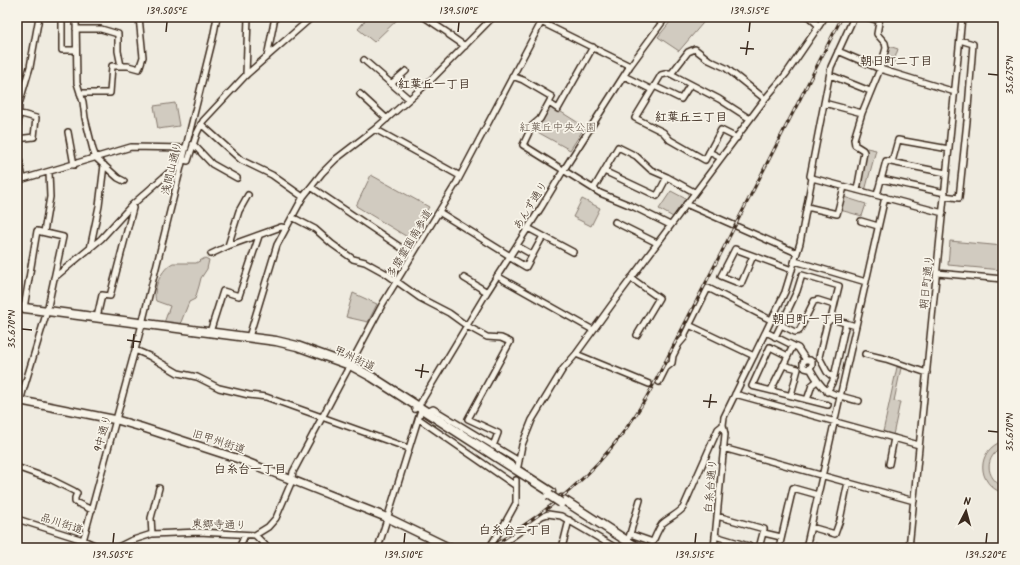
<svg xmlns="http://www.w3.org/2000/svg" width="1020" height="565" font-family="Kalam,'Klee One',sans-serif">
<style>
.green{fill:#d1cbc0;stroke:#867a6f}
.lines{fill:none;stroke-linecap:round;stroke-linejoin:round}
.minor-casing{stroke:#3b2a1e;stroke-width:8}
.major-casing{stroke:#3b2a1e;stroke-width:10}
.highway-casing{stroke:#3b2a1e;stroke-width:11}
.minor{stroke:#f7f3e8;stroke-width:5}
.major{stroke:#f7f3e8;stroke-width:7}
.highway{stroke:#f7f3e8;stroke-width:8}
.rail-casing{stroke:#3b2a1e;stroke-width:3}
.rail{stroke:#f7f3e8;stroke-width:1.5;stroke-dasharray:4.5;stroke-linecap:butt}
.highway-bridge-casing{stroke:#3b2a1e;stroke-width:11;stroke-linecap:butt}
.highway-bridge{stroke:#f7f3e8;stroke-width:8}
.ticks{fill:none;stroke:#3b2a1e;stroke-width:1.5}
.labels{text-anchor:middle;stroke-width:3.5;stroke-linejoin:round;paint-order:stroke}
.park-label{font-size:11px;fill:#605246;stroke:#f7f3e8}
.street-label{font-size:11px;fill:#3b2a1e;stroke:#f7f3e8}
.neighbourhood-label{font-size:12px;font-weight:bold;fill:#3b2a1e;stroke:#f7f3e8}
.neatline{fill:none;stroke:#3b2a1e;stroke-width:1.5}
.ticks-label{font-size:10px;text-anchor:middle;fill:#3b2a1e}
</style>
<rect width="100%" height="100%" fill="#efebe0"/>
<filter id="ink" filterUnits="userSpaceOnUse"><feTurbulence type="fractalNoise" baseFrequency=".025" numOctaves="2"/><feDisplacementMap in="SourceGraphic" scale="8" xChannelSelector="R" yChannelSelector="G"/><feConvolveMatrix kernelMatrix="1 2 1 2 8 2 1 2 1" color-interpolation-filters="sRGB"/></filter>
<g filter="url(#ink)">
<path class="green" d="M 368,17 L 400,17 L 374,42 L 358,29 Z
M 674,17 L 708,17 L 679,51 L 658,37 Z
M 889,46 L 898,49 L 891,70 L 882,67 Z
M 175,103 L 179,126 L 158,129 L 154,106 Z
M 550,105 L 585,127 L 570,150 L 532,129 Z
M 867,148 L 876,150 L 865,191 L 858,190 Z
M 371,175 L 429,207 L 409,238 L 356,206 Z
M 671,191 L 686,199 L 673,217 L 659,209 Z
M 844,197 L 866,204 L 862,216 L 840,210 Z
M 582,199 L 600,208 L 591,226 L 573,217 Z
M 950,241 L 1003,246 L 1002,270 L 948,265 Z
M 205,258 L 209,260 L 207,269 L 201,278 L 199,286 L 195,299 L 189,302 L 181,322 L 179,324 L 164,323 L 170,306 L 156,301 C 152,289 162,268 173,263 L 196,263 Z
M 353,293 L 377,304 L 368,322 L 346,317 Z
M 897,367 L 901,368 L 894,401 L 900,402 L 893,435 L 883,432 Z
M 1003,441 L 1003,447 C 984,457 985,477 1003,487 L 1003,493 C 976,484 976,450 1003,441 Z"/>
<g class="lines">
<defs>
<path id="minor" d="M 62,17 L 62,50 L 76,50
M 76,17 L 77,83 L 83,102 L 85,118 L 93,150 L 96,158 L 118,178 L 124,181
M 424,17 L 448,33 L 449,35 L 465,46
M 809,17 L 819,26
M 867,17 L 879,21
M 541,22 L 630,66
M 76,29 L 101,29 L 118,34 L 118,51 L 121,66
M 838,51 L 880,69 L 955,92
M 267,57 L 275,17
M 364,60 L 409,99
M 671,74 L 688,52 L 695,49 L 709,60 L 726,68 L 765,99
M 246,75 L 248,17
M 830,75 L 870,91
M 512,76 L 523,80 L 552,97 L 540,119 L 532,126 L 523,145 L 600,193 L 634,207 L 670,225
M 624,76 L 652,90
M 391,84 L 406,71
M 654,86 L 681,99 L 690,85
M 80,93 L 110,93 L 112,66 L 128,66 L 139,69 L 143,57 L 139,17
M 360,94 L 387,119
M 549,103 L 558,109 L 593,47
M 824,103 L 862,113
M 201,124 L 241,160 L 272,175 L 303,197
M 375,129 L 460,176
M 68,132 L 74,165
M 737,138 L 721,130 L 705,160 L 670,140 L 663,132 L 635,118 L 661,75 L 669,73 L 719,99 L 750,119
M 17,139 L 34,137 L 36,118 L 18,113
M 17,143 L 19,104 L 30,67 L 39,17
M 193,144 L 212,164 L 237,178
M 17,149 L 23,179
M 709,152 L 721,158
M 183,160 L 188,161 L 197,133 L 203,121 L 246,75 L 312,17
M 892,162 L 898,140 L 949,149
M 604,171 L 657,196 L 667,177
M 812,178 L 943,213
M 881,179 L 945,193
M 17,182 L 23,179 L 131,147 L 186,148
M 311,187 L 412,255
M 594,188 L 618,147 L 636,156 L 651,170 L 667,177 L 694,192
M 857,190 L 864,152 L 863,150 L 855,145 L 854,139 L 862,113 L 880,69 L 886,48 L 885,43 L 877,34 L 880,17
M 877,195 L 886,161 L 946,173
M 944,196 L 959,198 L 967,121 L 973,44 L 960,40
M 686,204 L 797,253
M 807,207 L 837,214 L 844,187
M 439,212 L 510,256
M 292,217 L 315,229 L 332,244 L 353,259 L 365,262 L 385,273 L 420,298 L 449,313 L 467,326 L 487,337 L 501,338 L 510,342 L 468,419 L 498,433 L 493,446
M 861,221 L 878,226
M 615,222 L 657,243
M 528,228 L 573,252
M 44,232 L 50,197 L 49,172
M 228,246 L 239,211 L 248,195
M 517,246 L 533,255
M 90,249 L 99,206 L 104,165
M 211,254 L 228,246 L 281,227 L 286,228
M 753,256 L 741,284 L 721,276 L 735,249 L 792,270
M 509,257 L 526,267 L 543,236
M 795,261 L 866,282
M 937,273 L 1003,279
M 497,276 L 593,330
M 54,278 L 101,239 L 132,205 L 174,168 L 181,166
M 464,278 L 487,292
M 631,278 L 659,298 L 637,335
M 97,317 L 102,295 L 110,296 L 133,208 L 132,205
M 831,319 L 827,323 L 819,357 L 827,372 L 834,378
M 689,325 L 754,356
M 781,325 L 797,291 L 802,275 L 839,286 L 831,319 L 856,326
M 210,332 L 223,291 L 239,296 L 259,236
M 766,332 L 798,348 L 806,360 L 810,360 L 812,362 L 812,365 L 809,369 L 805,368 L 803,366 L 803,362 L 806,360
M 249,337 L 277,245 L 303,197 L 322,173 L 336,159 L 375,129 L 430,81 L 493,17
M 775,337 L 781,325 L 795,332 L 799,331 L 814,301 L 818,300 L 834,305
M 135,350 L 149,356 L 178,373 L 197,377 L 219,388 L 249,395 L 266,397 L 408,448
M 576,354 L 649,384
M 865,354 L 886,359 L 927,373
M 788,356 L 770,347 L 752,386 L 828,405
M 783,365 L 798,369 L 791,395
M 810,368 C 825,396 830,393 859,401
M 659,382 L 666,368 L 672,363 L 673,356 L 679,344 L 685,337 L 685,334 L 708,288 L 771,320
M 771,390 L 793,346
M 827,392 L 833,381 L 846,323
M 735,394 L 919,445
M 807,400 L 812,385 L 817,381
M 20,401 L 47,311 L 63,237 L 37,231 L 24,308
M 415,409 L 418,407 L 487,292 L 542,206 L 563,171 L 630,66 L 666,17
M 427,412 L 433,409 L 519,461
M 419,419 L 516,486
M 723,448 L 914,501
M 889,464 L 894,438
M 518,466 L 522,445 L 532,420 L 563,369 L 576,354 L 618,296 L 765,99 L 786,74 L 825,17
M 17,470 L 19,468 L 50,479 L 74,491 L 77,493 L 75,498 L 75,502 L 92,510
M 717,516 L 764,529 L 759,548
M 17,519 L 83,540 L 101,548
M 811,527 L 835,534 L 840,520 L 848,482
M 764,533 L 781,537
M 152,534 L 151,518 L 159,488
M 630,534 L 640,500
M 255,535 L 268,548
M 715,536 L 755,548
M 629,537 L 630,534 L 653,542
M 807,544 L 820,548
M 81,548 L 141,328 L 213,38 L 217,17
M 116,548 L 130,541 L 152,534 L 199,532 L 255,535 L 268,527 L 276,518 L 291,483 L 293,472 L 382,305 L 457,182 L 544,17
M 239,548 L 245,535
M 378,548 L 420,413
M 489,548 L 505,523 L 516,503 L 516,480
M 496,548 L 542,516 L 548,514 L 561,516 L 616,548
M 562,548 L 569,520
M 622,548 L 622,547
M 650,548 C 654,540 657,531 662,524 C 668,518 677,515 683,508 L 718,429 L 723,425
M 714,548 L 725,434 L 723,425 L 724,417 L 785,292 L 800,243 L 812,178 L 810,176 L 831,67 L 854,17
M 779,548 L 793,488 L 818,495
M 806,548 L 885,197
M 909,548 L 962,17"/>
<path id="major" d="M 17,400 L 117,420 L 141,427 L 239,459 L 388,518 L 450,548"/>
<path id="highway" d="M 17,307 L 276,341 L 297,346 L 350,365 L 372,377 L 551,492
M 562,499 L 638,548"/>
</defs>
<use href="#minor" class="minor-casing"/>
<use href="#major" class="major-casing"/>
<use href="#highway" class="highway-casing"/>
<use href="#minor" class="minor"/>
<use href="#major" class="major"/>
<use href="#highway" class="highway"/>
<defs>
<path id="rail" d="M 490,548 C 511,534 533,520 553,504 C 597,470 632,427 657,378 L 842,17"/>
</defs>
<use href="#rail" class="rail-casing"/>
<use href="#rail" class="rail"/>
<defs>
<path id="highway-bridge" d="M 549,495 L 561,503"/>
</defs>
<use href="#highway-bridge" class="highway-bridge-casing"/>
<use href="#highway-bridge" class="highway-bridge"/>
</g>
</g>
<path class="ticks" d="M 166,32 L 167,22M 458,32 L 459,22M 749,32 L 750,22M 740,48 L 754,49M 746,55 L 748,41M 988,74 L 998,75M 22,329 L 32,330M 127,340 L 141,342M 133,348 L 134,334M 415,370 L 429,372M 421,378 L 423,364M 703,401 L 717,402M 709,408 L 711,394M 988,431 L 998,432M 113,543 L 114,533M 404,543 L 405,533M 695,543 L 696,533M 986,543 L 987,533"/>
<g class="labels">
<g class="park-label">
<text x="558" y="131">紅葉丘中央公園</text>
</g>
<g class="street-label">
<text transform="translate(171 168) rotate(-76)" y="4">浅間山通り</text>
<text transform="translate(530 205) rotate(-58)" y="4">あんず通り</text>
<text transform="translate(409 243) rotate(-59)" y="4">多磨霊園南参道</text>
<text transform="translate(926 282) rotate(-84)" y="4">朝日町通り</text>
<text transform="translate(355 358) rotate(25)" y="4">甲州街道</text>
<text transform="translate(102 433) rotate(-75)" y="4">9中通り</text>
<text transform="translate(219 441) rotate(18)" y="4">旧甲州街道</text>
<text transform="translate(710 486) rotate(-85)" y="4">白糸台通り</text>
<text transform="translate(62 523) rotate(18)" y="4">品川街道</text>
<text transform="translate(219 524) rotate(2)" y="4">東郷寺通り</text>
</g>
<g class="neighbourhood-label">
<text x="896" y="65">朝日町二丁目</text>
<text x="434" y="88">紅葉丘一丁目</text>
<text x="691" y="121">紅葉丘三丁目</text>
<text x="808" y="323">朝日町一丁目</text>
<text x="250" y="473">白糸台一丁目</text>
<text x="515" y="534">白糸台二丁目</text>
</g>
</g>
<rect width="1020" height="565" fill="none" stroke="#f7f3e8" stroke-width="44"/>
<g transform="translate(966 511) rotate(6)" stroke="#f7f3e8" stroke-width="3" paint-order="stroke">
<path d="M0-3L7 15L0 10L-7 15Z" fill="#3b2a1e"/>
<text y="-6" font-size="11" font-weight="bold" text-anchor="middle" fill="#3b2a1e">N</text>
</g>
<rect x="22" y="22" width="976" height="521" class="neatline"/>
<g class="ticks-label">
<text x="167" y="14">139.505°E</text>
<text x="459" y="14">139.510°E</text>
<text x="750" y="14">139.515°E</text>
<text transform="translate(1009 75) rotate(-90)" y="4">35.675°N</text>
<text transform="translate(11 329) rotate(-90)" y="4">35.670°N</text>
<text transform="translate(1009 432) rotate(-90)" y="4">35.670°N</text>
<text x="113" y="558">139.505°E</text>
<text x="404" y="558">139.510°E</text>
<text x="695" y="558">139.515°E</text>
<text x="986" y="558">139.520°E</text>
</g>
</svg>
